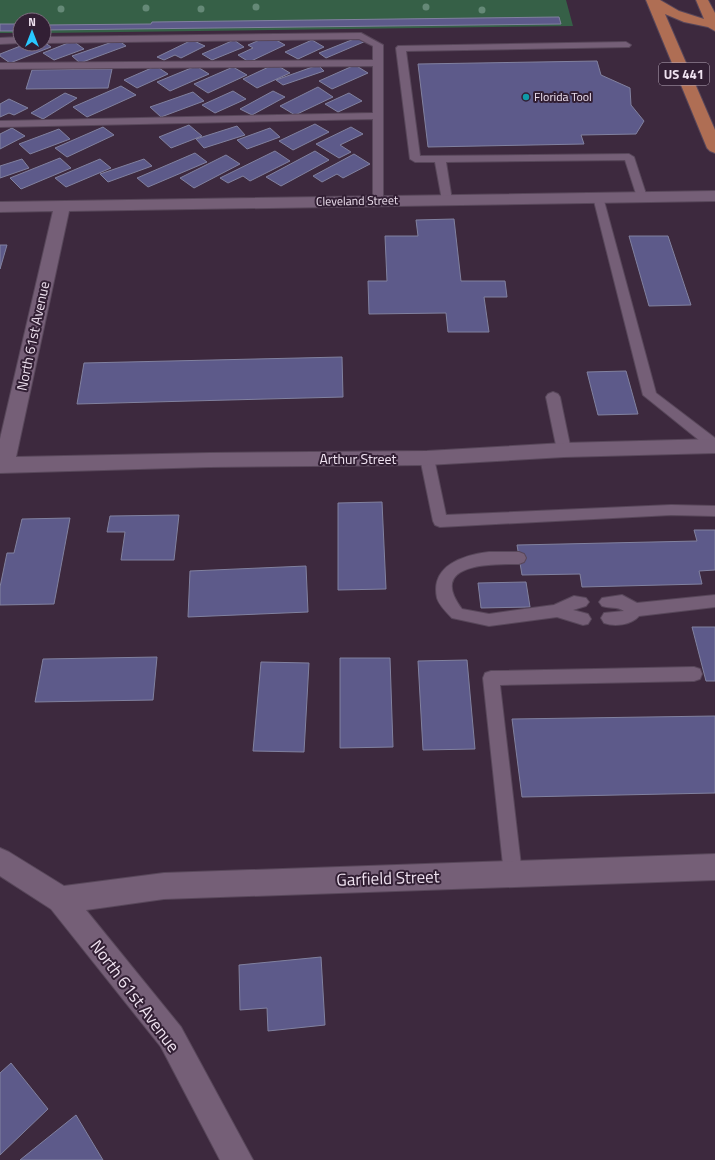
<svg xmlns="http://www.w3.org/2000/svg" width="715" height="1160" font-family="'Titillium Web',sans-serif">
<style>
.green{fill:#366047}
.building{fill:#5d5a8a;stroke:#81819f}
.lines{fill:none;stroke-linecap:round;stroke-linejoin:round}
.lane-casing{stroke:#58475a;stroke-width:2}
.street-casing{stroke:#58475a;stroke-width:2}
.primary-casing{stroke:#58475a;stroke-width:2}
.lane{fill:#755f77;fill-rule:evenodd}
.street{fill:#755f77;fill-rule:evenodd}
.primary{fill:#af6e54;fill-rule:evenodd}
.tree{fill:#658977}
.culture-dot{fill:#0f9aa8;stroke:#321f34;stroke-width:1.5}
.labels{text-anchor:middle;stroke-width:4;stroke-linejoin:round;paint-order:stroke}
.far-poi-label{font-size:12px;fill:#efe2f0;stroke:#321f34;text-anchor:start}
.far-street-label{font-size:12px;fill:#efe2f0;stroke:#321f34}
.shield{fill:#321f34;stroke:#b6a8b8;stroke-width:1}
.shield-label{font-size:13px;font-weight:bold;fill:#efe2f0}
.street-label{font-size:14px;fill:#efe2f0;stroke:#321f34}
.near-street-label{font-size:17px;fill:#efe2f0;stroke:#321f34}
</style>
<rect width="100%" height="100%" fill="#3d293e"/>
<path class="green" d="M 0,0 L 566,0 L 573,26 L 44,33 L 44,20 L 20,20 L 20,33 L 0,33 Z"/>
<path class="building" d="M 559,17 L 561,24 L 44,30 L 44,25 L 151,24 L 152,22 Z
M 0,24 L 20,24 L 20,31 L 0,31 Z
M 269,36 L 285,45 L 249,62 L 238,55 L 253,48 L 248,45 Z
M 359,37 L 366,41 L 326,58 L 319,53 Z
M 118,40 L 126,46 L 80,63 L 72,56 Z
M 192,40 L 205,46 L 181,58 L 175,55 L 164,60 L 157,57 Z
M 234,40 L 244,47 L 212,60 L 202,54 Z
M 312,40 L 324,47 L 298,59 L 285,52 Z
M 73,41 L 84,49 L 54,60 L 43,53 Z
M 44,42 L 51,47 L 10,63 L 0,56 L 0,54 L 23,45 L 27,48 L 38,44 L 44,44 Z
M 597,61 L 601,75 L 630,88 L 631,105 L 644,121 L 636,134 L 581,135 L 584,144 L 428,147 L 418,64 Z
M 275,64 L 290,73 L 257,88 L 243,79 Z
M 318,65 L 324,71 L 283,85 L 276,80 Z
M 355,65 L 368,73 L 332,89 L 319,81 Z
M 156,66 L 168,74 L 137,88 L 124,80 Z
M 196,66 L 209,74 L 170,91 L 157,82 Z
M 233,67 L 247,75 L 208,93 L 194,84 Z
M 112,69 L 108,88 L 26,89 L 32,70 Z
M 121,86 L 136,95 L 87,117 L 73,107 Z
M 318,87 L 333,97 L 295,115 L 280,106 Z
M 233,91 L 246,99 L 215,113 L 202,105 Z
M 273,91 L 285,97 L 252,115 L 240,109 Z
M 193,92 L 204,101 L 161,117 L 150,107 Z
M 65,93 L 77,98 L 43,119 L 31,113 Z
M 349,93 L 362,101 L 338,112 L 325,104 Z
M 9,99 L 28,108 L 14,115 L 9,113 L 0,117 L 0,104 Z
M 315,124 L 329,132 L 293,150 L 279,141 Z
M 189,125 L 202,136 L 171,148 L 159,137 Z
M 237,126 L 245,135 L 204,148 L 196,139 Z
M 103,127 L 114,135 L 67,157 L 55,148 Z
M 351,127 L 363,134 L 340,145 L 351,152 L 339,158 L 316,144 Z
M 12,128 L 25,136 L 0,149 L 0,134 Z
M 270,128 L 280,137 L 247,149 L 237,140 Z
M 59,129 L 70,139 L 30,154 L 19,144 Z
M 275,151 L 290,161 L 250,181 L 243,176 L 228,183 L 220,178 Z
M 315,151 L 329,160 L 281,186 L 266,177 Z
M 195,153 L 207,162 L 148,187 L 137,178 Z
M 354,154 L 370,164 L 343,178 L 337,174 L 322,182 L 313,176 Z
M 226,155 L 240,164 L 194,188 L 180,178 Z
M 60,158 L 71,168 L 21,189 L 10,178 Z
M 22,159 L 29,168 L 0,178 L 0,166 Z
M 100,159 L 111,168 L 66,187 L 55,178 Z
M 144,159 L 152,166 L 108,182 L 100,174 Z
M 454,219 L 461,281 L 505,281 L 507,297 L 484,297 L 489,332 L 448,332 L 446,313 L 369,314 L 368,281 L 387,281 L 385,236 L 418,236 L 416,220 Z
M 629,236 L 668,236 L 691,305 L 649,306 Z
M 0,245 L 7,245 L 0,269 Z
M 342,357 L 343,397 L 77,404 L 84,363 Z
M 626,371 L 638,414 L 598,415 L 587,372 Z
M 382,502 L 386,589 L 338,590 L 338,503 Z
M 179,515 L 174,560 L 121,560 L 125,532 L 107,532 L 110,516 Z
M 70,518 L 54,604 L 0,605 L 0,587 L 7,553 L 14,553 L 22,519 Z
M 694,530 L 715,530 L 715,570 L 699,571 L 702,584 L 582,587 L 580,574 L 522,575 L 517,545 L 697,541 Z
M 306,566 L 308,612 L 188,617 L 190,571 Z
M 526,582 L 530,607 L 481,608 L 478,583 Z
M 692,627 L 715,627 L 715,681 L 706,681 Z
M 157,657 L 153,700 L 35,702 L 43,659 Z
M 340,658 L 390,658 L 393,747 L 340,748 Z
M 467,660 L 475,749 L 423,750 L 418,661 Z
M 261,662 L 309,663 L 304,752 L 253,751 Z
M 715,716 L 715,793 L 522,797 L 512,719 Z
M 321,957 L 325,1025 L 268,1031 L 267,1008 L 240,1010 L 239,965 Z
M 11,1063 L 48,1109 L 0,1155 L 0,1073 Z
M 76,1115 L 103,1160 L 20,1160 Z"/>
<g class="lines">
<defs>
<path id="lane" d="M 361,33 L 383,45 L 383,201 L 382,203 L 378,204 L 373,201 L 373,119 L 0,127 L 0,121 L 373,113 L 373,66 L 0,69 L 0,63 L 373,60 L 373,46 L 359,39 L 44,43 L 44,37 Z
M 20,37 L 20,43 L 0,44 L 0,38 Z
M 626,42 L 631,45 L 629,47 L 406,51 L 420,156 L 629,154 L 634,157 L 647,197 L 646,199 L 642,200 L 637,197 L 625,160 L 446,162 L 452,200 L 447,203 L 442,200 L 435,162 L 415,162 L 410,159 L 396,48 L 398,46 Z
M 598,194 L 603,197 L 656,393 L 715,438 L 715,450 L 710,449 L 643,395 L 593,197 Z
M 553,392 L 558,394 L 560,397 L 571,450 L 569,454 L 564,455 L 559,454 L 557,450 L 546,397 L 548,394 Z
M 427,453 L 432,454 L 434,458 L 446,515 L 671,505 L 715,506 L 715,516 L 671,515 L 440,527 L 435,525 L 433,521 L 420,458 L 422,454 Z
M 489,552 L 519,552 L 524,554 L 526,558 L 524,562 L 519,564 C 491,564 427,563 462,609 L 489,614 L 554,605 L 574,596 L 586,598 L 589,602 L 586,606 L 573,610 L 588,614 L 591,619 L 588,624 L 583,625 L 557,617 L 489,626 L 452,618 C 447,613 439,605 437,598 C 430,565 464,555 489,552 Z
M 622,595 L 637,603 L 715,595 L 715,607 L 639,616 C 631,625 615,627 604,623 L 601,618 L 604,613 L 624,611 C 617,606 610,609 602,606 L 599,602 L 602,598 Z
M 694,667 L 700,669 L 702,674 L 700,679 L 694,681 L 500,685 L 522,874 L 519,880 L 513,883 L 507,880 L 504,874 L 483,678 L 485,673 L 491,671 Z"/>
<path id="street" d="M 715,191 L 715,201 L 69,211 L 16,457 L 209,453 L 427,451 L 564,443 L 715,439 L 715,453 L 564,457 L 427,465 L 209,467 L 0,473 L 0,439 L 53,211 L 0,212 L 0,202 Z
M 0,848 L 9,852 L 64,886 L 164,873 L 715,854 L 715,880 L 164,899 L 86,910 L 181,1027 L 253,1160 L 220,1160 L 161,1047 L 51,909 L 0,876 Z"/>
<path id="primary" d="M 646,0 L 660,0 L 679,11 L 704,19 L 696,0 L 708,0 L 715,13 L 715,31 L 708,27 L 684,22 L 665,14 L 715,130 L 715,153 L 710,151 L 707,148 Z"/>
</defs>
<use href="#lane" class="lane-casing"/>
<use href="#street" class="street-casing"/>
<use href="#primary" class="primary-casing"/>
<use href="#lane" class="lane"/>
<use href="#street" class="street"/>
<use href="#primary" class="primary"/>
</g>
<g class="tree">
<circle cx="256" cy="7" r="3.5"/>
<circle cx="426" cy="7" r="3.5"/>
<circle cx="146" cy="8" r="3.5"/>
<circle cx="61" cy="9" r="3.5"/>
<circle cx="201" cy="9" r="3.5"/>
<circle cx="482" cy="10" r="3.5"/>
</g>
<circle class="culture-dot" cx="526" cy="97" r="4"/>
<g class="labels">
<g class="far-poi-label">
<text x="534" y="101">Florida Tool</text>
</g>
<g class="far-street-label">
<text transform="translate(357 201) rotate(-1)" y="4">Cleveland Street</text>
</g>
<rect class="shield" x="659" y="63" width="50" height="22" rx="3"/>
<g class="shield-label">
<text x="684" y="79">US 441</text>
</g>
<g class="street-label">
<text transform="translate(33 336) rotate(-78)" y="5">North 61st Avenue</text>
<text x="358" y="464">Arthur Street</text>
</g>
<g class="near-street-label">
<text transform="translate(388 878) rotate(-2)" y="6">Garfield Street</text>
<text transform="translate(135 996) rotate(53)" y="6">North 61st Avenue</text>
</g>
</g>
<g transform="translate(32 32)"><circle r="19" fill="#321f34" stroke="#7e6d7f"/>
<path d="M0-3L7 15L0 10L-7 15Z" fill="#28c8ff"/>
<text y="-6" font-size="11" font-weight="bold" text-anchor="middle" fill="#efe2f0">N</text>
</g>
</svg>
